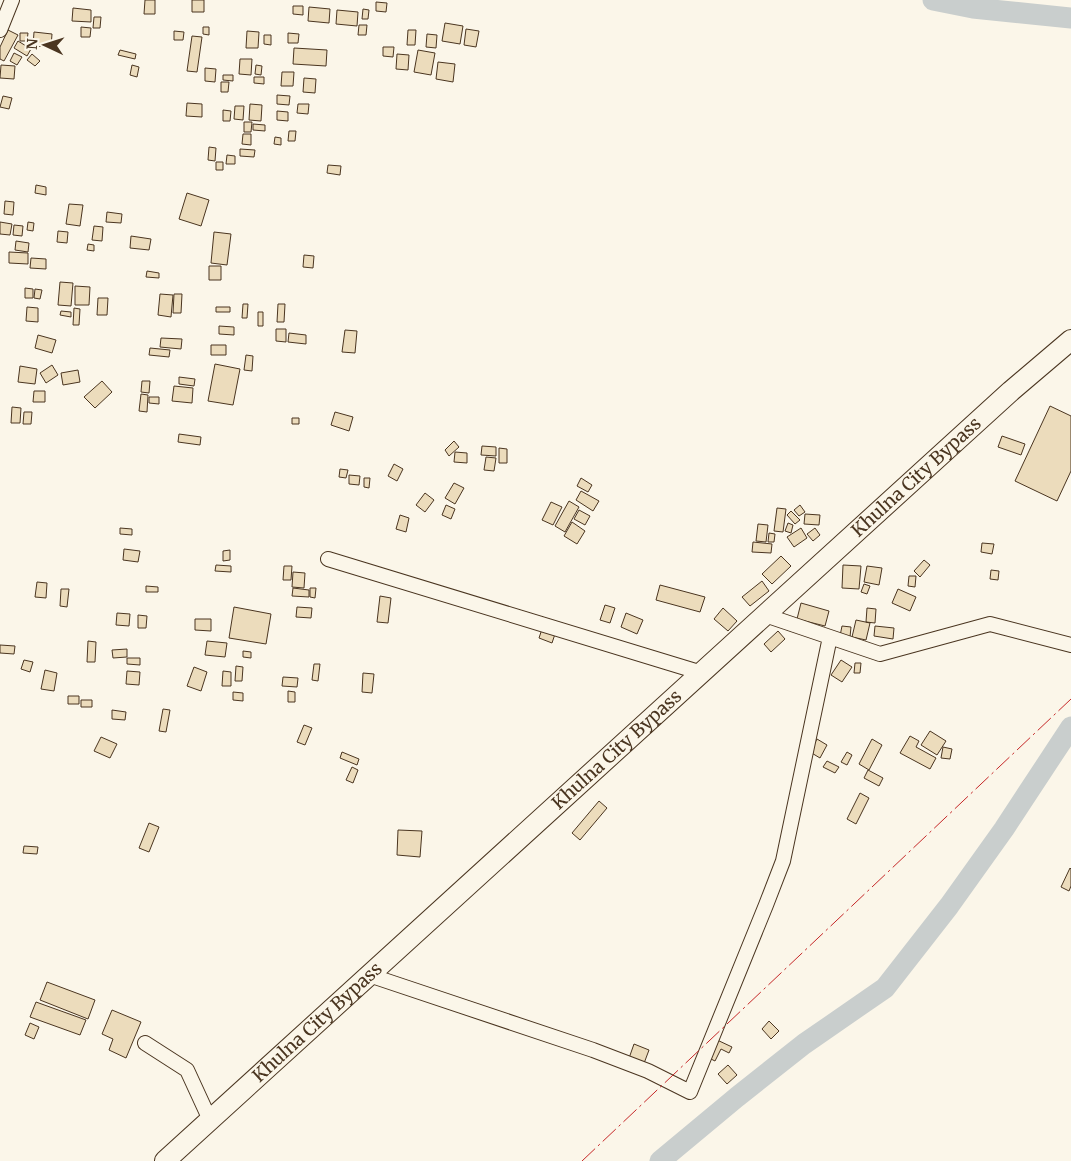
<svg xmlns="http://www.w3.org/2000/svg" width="1071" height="1161" font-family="Merriweather,serif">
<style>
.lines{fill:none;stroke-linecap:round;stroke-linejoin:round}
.river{stroke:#c9cecd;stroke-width:21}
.building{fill:#ecdcbc;stroke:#4a3520}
.minor-casing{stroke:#4a3520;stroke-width:16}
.highway-casing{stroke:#4a3520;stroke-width:22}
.minor{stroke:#fbf6e9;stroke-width:14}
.highway{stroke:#fbf6e9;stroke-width:20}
.power{stroke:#c62828;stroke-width:1;stroke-dasharray:18 4 2.5 4;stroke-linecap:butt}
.labels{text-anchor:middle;stroke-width:4;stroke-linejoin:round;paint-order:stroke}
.street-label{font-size:18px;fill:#4a3520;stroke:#fbf6e9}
</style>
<rect width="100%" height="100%" fill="#fbf6e9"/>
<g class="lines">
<path class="river" d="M 933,0 L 973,8 L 1071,18
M 660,1161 L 737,1097 L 804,1044 L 885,988 L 949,906 L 1004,829 L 1071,727"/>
</g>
<path class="building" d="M 145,0 L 155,0 L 155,14 L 144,14 Z
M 192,0 L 204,0 L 204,12 L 192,12 Z
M 376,2 L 387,3 L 386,12 L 376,11 Z
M 293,6 L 303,6 L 303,15 L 293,14 Z
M 309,7 L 330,9 L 329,23 L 308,21 Z
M 73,8 L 91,10 L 91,22 L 72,21 Z
M 363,9 L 369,10 L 368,19 L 362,19 Z
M 337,10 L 358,12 L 357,26 L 336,24 Z
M 94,17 L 101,17 L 100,28 L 93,28 Z
M 445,23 L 463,26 L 460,44 L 442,41 Z
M 359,25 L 367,25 L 366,35 L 358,35 Z
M 81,27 L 91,28 L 90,37 L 81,37 Z
M 203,27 L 209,27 L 209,35 L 203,34 Z
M 466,29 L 479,31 L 476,47 L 464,45 Z
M 8,30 L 18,35 L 4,61 L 0,59 L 0,47 Z
M 408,30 L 416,30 L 415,45 L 407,45 Z
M 174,31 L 184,32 L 183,40 L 174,40 Z
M 247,31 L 259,32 L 258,48 L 246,48 Z
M 34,32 L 52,34 L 51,47 L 33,46 Z
M 20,33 L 28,33 L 27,41 L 20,41 Z
M 288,33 L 299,34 L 298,43 L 288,43 Z
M 427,34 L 437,35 L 436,48 L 426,47 Z
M 264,35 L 271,35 L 271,45 L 264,44 Z
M 192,36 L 202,37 L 197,72 L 187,71 Z
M 18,41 L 31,49 L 27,56 L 14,48 Z
M 383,47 L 394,47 L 393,57 L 383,56 Z
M 294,48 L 327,50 L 326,66 L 293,64 Z
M 120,50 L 136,54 L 135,59 L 118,55 Z
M 418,50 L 435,53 L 431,75 L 414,72 Z
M 14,53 L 22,57 L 17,65 L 10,61 Z
M 32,54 L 40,61 L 35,66 L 27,60 Z
M 397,54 L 409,55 L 408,70 L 396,69 Z
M 240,59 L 252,59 L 251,75 L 239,74 Z
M 438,62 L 455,64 L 453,82 L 436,79 Z
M 1,65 L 15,66 L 14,79 L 0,78 Z
M 132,65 L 139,67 L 137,77 L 130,75 Z
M 256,65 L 262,66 L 261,75 L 255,74 Z
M 205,68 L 216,69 L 215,82 L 205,81 Z
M 282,72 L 294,72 L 293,86 L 281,86 Z
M 223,75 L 233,75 L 233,81 L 223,80 Z
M 254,77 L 264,77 L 264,84 L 254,83 Z
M 304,78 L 316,79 L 315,93 L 303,92 Z
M 221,82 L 229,82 L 228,92 L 221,92 Z
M 277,95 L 290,96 L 289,105 L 277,104 Z
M 3,96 L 12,98 L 9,109 L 0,107 Z
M 187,103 L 202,104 L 202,117 L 186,116 Z
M 250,104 L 262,105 L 261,121 L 249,120 Z
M 298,104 L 309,104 L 308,114 L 297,113 Z
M 235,106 L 244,106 L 243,120 L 234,119 Z
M 223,110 L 231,111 L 230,121 L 223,121 Z
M 277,111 L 288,112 L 288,121 L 277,120 Z
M 244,122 L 252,122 L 251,132 L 244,132 Z
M 253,124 L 265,125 L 265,131 L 253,130 Z
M 289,131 L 296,131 L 295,141 L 288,141 Z
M 243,134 L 251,134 L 251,145 L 242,144 Z
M 275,137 L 281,138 L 281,145 L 274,144 Z
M 209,147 L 216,148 L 215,161 L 208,160 Z
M 240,149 L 255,150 L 254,157 L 240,156 Z
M 227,155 L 235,156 L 235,164 L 226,164 Z
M 216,162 L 223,162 L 223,170 L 216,170 Z
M 328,165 L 341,166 L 340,175 L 327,173 Z
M 36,185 L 46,187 L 46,195 L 35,193 Z
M 187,193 L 209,200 L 201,226 L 179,219 Z
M 5,201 L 14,202 L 13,215 L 4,214 Z
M 69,204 L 83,205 L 80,226 L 66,224 Z
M 107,212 L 122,214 L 121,223 L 106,222 Z
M 0,222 L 12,224 L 10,235 L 0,234 Z
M 28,222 L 34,223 L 33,231 L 27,230 Z
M 14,225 L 23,226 L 22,236 L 13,235 Z
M 94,226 L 103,227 L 102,241 L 92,240 Z
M 58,231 L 68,232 L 67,243 L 57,242 Z
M 214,232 L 231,234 L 227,265 L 211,263 Z
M 131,236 L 151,239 L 149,250 L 130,248 Z
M 16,241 L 29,243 L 28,252 L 15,250 Z
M 88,244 L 94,245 L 94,251 L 87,250 Z
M 9,252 L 28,253 L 28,264 L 9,263 Z
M 304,255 L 314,256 L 313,268 L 303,267 Z
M 31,258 L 46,259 L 46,269 L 30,268 Z
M 209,266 L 221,266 L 221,280 L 209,280 Z
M 147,271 L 159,273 L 159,278 L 146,277 Z
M 60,282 L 73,283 L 71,306 L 58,305 Z
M 75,286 L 90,287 L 89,305 L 75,305 Z
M 25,288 L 33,289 L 33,298 L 25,298 Z
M 35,289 L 42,290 L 40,299 L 34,298 Z
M 160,294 L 173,295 L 171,317 L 158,315 Z
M 174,294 L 182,294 L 181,313 L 173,313 Z
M 98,298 L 108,298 L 107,315 L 97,315 Z
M 243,304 L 248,304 L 247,318 L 242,318 Z
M 278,304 L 285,304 L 284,322 L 277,322 Z
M 27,307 L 38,308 L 38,322 L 26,321 Z
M 216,307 L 230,307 L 230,312 L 216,312 Z
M 74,308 L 80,309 L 79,325 L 73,325 Z
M 61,311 L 71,312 L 71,317 L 60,315 Z
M 258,312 L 263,312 L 263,326 L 258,326 Z
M 219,326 L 234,327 L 234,335 L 219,334 Z
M 276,329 L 286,329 L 286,342 L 276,341 Z
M 345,330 L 357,331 L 355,353 L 342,352 Z
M 289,333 L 306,335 L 306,344 L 288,342 Z
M 38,335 L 56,340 L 52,353 L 35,348 Z
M 161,338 L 182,339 L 181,349 L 160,347 Z
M 211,345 L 226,345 L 226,355 L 211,355 Z
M 150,348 L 170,350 L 169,357 L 149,355 Z
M 246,355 L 253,356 L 252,371 L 244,370 Z
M 215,364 L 240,369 L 233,405 L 208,401 Z
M 52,365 L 58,375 L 46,383 L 40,373 Z
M 20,366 L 37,369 L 35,384 L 18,382 Z
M 78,370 L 80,382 L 63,385 L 61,373 Z
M 179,377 L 195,379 L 194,386 L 179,384 Z
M 102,381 L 112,392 L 95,408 L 84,397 Z
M 142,381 L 150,381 L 149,393 L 141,392 Z
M 174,386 L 193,388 L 192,403 L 172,401 Z
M 34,391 L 45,391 L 45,402 L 33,402 Z
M 141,394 L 148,395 L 147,412 L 139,411 Z
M 149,397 L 159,397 L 159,404 L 149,403 Z
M 1050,406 L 1071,416 L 1071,471 L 1057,501 L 1015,481 Z
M 12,407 L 21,408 L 20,423 L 11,423 Z
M 24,412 L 32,412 L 31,424 L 23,424 Z
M 335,412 L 353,417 L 349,431 L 331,425 Z
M 292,418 L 299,418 L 299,424 L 292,424 Z
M 179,434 L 201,437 L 200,445 L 178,442 Z
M 1002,436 L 1025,444 L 1021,455 L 998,447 Z
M 454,441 L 459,447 L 449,456 L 445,450 Z
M 482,446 L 496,447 L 496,456 L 481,455 Z
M 499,448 L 507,449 L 507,463 L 499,463 Z
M 455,452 L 467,453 L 467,463 L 454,462 Z
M 486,457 L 496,458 L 494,471 L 484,470 Z
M 394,464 L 403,469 L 397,481 L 388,476 Z
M 340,469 L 348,470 L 346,478 L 339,477 Z
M 349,475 L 360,476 L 359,485 L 349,484 Z
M 364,478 L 370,478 L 369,488 L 364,487 Z
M 581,478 L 592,485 L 588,492 L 577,486 Z
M 454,483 L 464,488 L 455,504 L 445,498 Z
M 581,491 L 599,501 L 593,511 L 576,500 Z
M 425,493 L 434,500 L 425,512 L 416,505 Z
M 569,501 L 579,507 L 565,532 L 555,526 Z
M 551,502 L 562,507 L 553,525 L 542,520 Z
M 446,505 L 455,509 L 451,519 L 442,515 Z
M 800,505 L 805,512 L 799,516 L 794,510 Z
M 777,508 L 786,509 L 783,532 L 774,531 Z
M 579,510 L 590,516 L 585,525 L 574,519 Z
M 791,511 L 800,520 L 795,524 L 787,515 Z
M 805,514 L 820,515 L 819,525 L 804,524 Z
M 400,515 L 409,518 L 406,532 L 396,529 Z
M 572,522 L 585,531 L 577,544 L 564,536 Z
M 788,523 L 793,525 L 791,533 L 785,531 Z
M 758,524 L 768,525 L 766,542 L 756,541 Z
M 120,528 L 132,529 L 132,535 L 120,534 Z
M 801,528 L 807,538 L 794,547 L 787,537 Z
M 815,528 L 820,535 L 813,541 L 807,534 Z
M 769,533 L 775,534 L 774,542 L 768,542 Z
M 753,542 L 772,544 L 771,553 L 752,552 Z
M 982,543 L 994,544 L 992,554 L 981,552 Z
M 124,549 L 140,551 L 138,562 L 123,560 Z
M 230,550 L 230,560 L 223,561 L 223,551 Z
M 781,556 L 791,566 L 772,584 L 762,574 Z
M 924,560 L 930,565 L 920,577 L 914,571 Z
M 216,565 L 231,566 L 231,572 L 215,571 Z
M 843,565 L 861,566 L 859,589 L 842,588 Z
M 284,566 L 292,566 L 291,580 L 283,580 Z
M 867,566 L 882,568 L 879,585 L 864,582 Z
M 991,570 L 999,571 L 998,580 L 990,579 Z
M 293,572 L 305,573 L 304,588 L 292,587 Z
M 909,576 L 916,576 L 915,587 L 908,586 Z
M 762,581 L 769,591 L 750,606 L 742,597 Z
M 37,582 L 47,583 L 46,598 L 35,597 Z
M 864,584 L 870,586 L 867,594 L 861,592 Z
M 660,585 L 705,597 L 700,612 L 656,600 Z
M 146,586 L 158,587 L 158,592 L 146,592 Z
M 293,588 L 309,590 L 309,597 L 292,596 Z
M 310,588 L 316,588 L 315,598 L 310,597 Z
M 61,589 L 69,589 L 67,607 L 60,606 Z
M 898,589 L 916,597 L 910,611 L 892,603 Z
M 380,596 L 391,598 L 388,623 L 377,622 Z
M 801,603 L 829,611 L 825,626 L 797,619 Z
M 605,605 L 615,608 L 610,623 L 600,620 Z
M 234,607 L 271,614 L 266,644 L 229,638 Z
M 297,607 L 312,608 L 311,618 L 296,617 Z
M 723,608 L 737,621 L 728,631 L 714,619 Z
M 867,608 L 876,609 L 875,623 L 866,622 Z
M 117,613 L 130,614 L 129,626 L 116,625 Z
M 626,613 L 643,620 L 637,634 L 621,627 Z
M 138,615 L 147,616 L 146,628 L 138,628 Z
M 195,619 L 211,619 L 211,631 L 195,630 Z
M 856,620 L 870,623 L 866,640 L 852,637 Z
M 842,626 L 851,627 L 850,637 L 840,636 Z
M 875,626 L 894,628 L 893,639 L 874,636 Z
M 542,629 L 555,634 L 552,643 L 539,638 Z
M 778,631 L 785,639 L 771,652 L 764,644 Z
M 88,641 L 96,642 L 95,662 L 87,662 Z
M 207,641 L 227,643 L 225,657 L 205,655 Z
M 0,645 L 15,646 L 14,654 L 0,653 Z
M 127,649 L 127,657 L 113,658 L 112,650 Z
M 243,651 L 251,652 L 251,658 L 243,657 Z
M 127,658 L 140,658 L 140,665 L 127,664 Z
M 24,660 L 33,662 L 30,672 L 21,669 Z
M 841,660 L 852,667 L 842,682 L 831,675 Z
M 855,663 L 861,663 L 860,673 L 854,673 Z
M 314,664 L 320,664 L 318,681 L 312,680 Z
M 236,666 L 243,667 L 242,681 L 235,681 Z
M 194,667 L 207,672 L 201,691 L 187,686 Z
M 45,670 L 57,673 L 54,691 L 41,689 Z
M 127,671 L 140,672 L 139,685 L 126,684 Z
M 223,671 L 231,672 L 231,686 L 222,686 Z
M 363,673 L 374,674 L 372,693 L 362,692 Z
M 283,677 L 298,678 L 297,687 L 282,686 Z
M 288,691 L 295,692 L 295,702 L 288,702 Z
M 233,692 L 243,693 L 243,701 L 233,700 Z
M 68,696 L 79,696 L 79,704 L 68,704 Z
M 81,700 L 92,700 L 92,707 L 81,707 Z
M 163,709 L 170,710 L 166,732 L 159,731 Z
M 112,710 L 126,712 L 125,720 L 112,719 Z
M 304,725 L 312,728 L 305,745 L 297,742 Z
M 930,731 L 946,741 L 937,755 L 921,745 Z
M 910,736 L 919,741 L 916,747 L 936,758 L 930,769 L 900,753 Z
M 101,737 L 117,744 L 110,758 L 94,751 Z
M 817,739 L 827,745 L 820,758 L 810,752 Z
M 872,739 L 882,745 L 869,770 L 859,764 Z
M 943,747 L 952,749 L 950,759 L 941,758 Z
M 342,752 L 359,759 L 357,765 L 340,758 Z
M 847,752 L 852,755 L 847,765 L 841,762 Z
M 827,761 L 839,767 L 835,773 L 823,767 Z
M 352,767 L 358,770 L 353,783 L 346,780 Z
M 868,770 L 883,778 L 879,786 L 864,778 Z
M 860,793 L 869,798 L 856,824 L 847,819 Z
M 599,801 L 607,808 L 580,840 L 572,833 Z
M 149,823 L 159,827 L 149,852 L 139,848 Z
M 398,830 L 422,831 L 420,857 L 397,855 Z
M 24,846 L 38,847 L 37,854 L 23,853 Z
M 1070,868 L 1071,869 L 1071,886 L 1069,891 L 1061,887 Z
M 47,982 L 95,1000 L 88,1019 L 40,1000 Z
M 36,1002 L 86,1020 L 80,1035 L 30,1017 Z
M 112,1010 L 141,1022 L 126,1058 L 109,1050 L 113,1039 L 102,1034 Z
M 769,1021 L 779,1031 L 771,1039 L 762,1029 Z
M 30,1023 L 39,1027 L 34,1039 L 25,1035 Z
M 715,1039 L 732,1047 L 729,1053 L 721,1049 L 715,1061 L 707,1057 Z
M 634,1044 L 649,1050 L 643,1066 L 628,1061 Z
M 728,1065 L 737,1075 L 727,1084 L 718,1074 Z"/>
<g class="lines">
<defs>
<path id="minor" d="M 0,30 L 12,0
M 328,559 L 702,673
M 765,615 L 880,654 L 990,624 L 1071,645
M 369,975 L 593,1050 L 648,1071 L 690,1092 L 766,905 L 783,861 L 830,637
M 145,1043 L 187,1070 L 210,1120"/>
<g id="highway">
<path id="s1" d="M 165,1161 L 1011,391 L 1071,340"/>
</g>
</defs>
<use href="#minor" class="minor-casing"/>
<use href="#highway" class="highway-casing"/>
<use href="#minor" class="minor"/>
<use href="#highway" class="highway"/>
<path class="power" d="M 582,1161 L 1071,699"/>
</g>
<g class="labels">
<g class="street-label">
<text dy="6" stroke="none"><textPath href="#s1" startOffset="1016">Khulna City Bypass</textPath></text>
<text dy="6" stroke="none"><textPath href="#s1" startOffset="611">Khulna City Bypass</textPath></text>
<text dy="6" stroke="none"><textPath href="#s1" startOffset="206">Khulna City Bypass</textPath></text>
</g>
</g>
<g transform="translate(45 45) rotate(274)" stroke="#fbf6e9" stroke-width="4" paint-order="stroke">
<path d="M0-4L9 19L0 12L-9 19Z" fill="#4a3520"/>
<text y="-8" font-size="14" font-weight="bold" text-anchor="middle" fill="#4a3520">N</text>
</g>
</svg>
